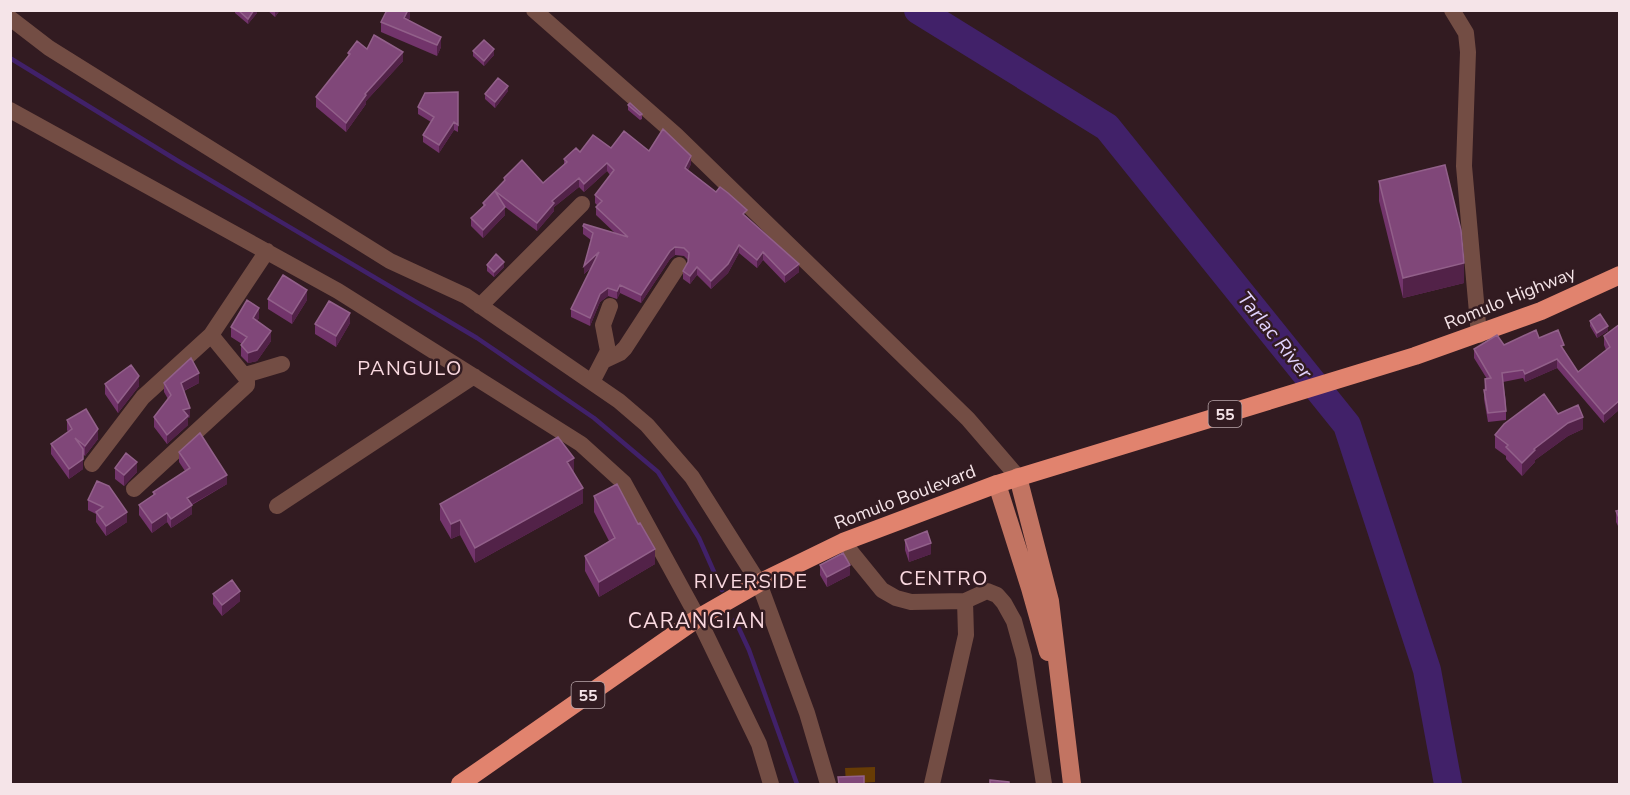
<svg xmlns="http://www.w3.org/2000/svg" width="1630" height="795" font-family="'Nunito Sans',sans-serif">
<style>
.green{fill:#673c05}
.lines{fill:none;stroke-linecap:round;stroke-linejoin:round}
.stream{stroke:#412169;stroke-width:4.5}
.river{stroke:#412169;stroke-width:28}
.minor{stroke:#734d44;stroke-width:16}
.major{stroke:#c27462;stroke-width:18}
.highway{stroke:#e1836e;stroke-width:18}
.wall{fill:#72346b}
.shaded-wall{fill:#522248}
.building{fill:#804779;stroke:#92608a;stroke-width:1.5}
.labels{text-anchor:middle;stroke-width:5;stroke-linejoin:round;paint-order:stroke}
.shield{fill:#321b21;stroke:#baa8ac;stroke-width:1.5}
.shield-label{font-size:16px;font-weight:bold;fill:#f5e4e8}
.street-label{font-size:18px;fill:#f5e4e8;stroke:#321b21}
.water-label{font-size:20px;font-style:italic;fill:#e1d3fe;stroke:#321b21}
.neighbourhood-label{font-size:20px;letter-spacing:1.5px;fill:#fad9e0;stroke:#321b21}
.quarter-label{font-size:21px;letter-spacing:1.5px;fill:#fad9e0;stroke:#321b21}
</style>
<rect width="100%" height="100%" fill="#321b21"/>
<path class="green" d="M 875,767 L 875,782 L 846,784 L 845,768 Z"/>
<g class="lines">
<path class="stream" d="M 10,58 L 178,161 L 477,338 L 594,418 L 658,472 L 699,538 L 722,590
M 735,620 L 749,650 L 797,784"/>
<path class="river" d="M 918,10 L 1107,127 L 1347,425 L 1427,670 L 1448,784"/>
<path class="minor" d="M 534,10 L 676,135 L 968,419 L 1018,477
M 1452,10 L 1466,33 L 1468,52 L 1464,166 L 1479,335
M 10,18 L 49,48 L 390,261 L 466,296 L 619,401 L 647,425 L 692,477 L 759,583 L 807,713 L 828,784
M 10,110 L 338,291 L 581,444 L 624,483 L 698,618 L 759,744 L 771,784
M 480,306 L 582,204
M 603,361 L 620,353 L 625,348 L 679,265
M 245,375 L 282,364
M 592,382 L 608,351 L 603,325 L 610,306
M 92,464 L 143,397 L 211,335 L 267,251
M 134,489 L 247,385 L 247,379 L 211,335
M 277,506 L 474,376
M 843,542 L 882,590 L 896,598 L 911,602 L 965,601 L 987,591 L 997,595 L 1004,603 L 1014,621 L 1024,657 L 1044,784
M 932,784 L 966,635 L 965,601"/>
<path class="major" d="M 1018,477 L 1050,601 L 1072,784
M 997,484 L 1030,588 L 1048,652"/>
<path class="highway" d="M 460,784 L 698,618 L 759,583 L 843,542 L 997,484 L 1415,356 L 1541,311 L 1620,275"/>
</g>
<path class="wall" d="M 235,10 L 257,10 L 257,13 L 248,24 L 235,13 Z
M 267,10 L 280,10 L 275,17 Z
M 410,10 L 410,18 L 408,20 L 441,47 L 437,56 L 381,32 L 381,22 Z
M 367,49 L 403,61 L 366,101 L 366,104 L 346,132 L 316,107 L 316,97 L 348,56 L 348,53 Z
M 473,51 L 494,55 L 484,66 L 473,56 Z
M 508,91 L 495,108 L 485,99 L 485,94 Z
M 458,92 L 458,132 L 454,130 L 439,153 L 423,142 L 423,135 L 431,122 L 418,114 L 418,107 Z
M 628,105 L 642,114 L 642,119 L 640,120 L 628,110 Z
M 611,148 L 649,151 L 691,164 L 688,170 L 747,217 L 799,272 L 785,283 L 763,260 L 757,268 L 739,253 L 728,273 L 711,289 L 697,275 L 690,284 L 683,279 L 683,271 L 688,262 L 688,260 L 684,256 L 675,255 L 670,259 L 641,303 L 620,293 L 617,299 L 608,296 L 600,302 L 590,326 L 571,317 L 571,309 L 591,268 L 584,274 L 591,240 L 583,234 L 583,226 L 616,234 L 596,215 L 596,207 L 598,206 L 595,203 L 595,195 L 610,175 L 607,171 L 584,192 L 579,187 L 554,207 L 554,211 L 537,231 L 505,207 L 505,215 L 483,238 L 471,226 L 471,218 L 483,206 L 483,203 L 504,182 L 504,178 L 543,183 L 564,165 L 564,159 L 580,152 Z
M 1379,181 L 1464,283 L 1403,298 L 1379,201 Z
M 487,265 L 504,267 L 494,277 L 487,271 Z
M 268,299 L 307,300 L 292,324 L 268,309 Z
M 259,318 L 257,321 L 271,341 L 257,361 L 248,363 L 241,356 L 241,345 L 242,344 L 231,337 L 231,327 Z
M 1590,321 L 1608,331 L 1597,338 L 1590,326 Z
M 350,323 L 336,347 L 315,334 L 315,324 Z
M 1620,324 L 1620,409 L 1604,423 L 1557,368 L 1525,382 L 1523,378 L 1503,382 L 1506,402 L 1506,420 L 1488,422 L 1484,399 L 1485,379 L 1487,379 L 1474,358 L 1474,349 L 1504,345 L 1539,338 L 1564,350 L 1578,372 L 1606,350 L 1604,345 L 1604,336 Z
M 164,383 L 199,383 L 184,391 L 190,417 L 188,418 L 188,425 L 167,444 L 154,427 L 154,417 L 168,399 L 164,392 Z
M 105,384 L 139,386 L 118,413 L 105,394 Z
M 1558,414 L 1583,429 L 1568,436 L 1535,460 L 1535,462 L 1522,476 L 1506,459 L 1506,456 L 1495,448 L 1495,435 Z
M 67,420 L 98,439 L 85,456 L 83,454 L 83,469 L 69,479 L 51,454 L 51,444 L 68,432 L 67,430 Z
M 179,452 L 227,484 L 192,505 L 192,514 L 171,528 L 167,522 L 152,533 L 139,515 L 139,505 L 153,495 L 153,492 L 185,471 L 179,462 Z
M 115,468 L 137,472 L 124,486 L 115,479 Z
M 574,473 L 583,503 L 475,563 L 460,535 L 451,539 L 440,520 L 440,504 Z
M 97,481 L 127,522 L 106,536 L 96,522 L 96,514 L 88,510 L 88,500 Z
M 594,496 L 638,524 L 655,564 L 599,597 L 585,571 L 585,556 L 609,541 L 594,512 Z
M 1620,510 L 1620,530 L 1616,522 L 1616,511 Z
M 905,540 L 931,554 L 909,562 L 905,550 Z
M 820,565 L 850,575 L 827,587 L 820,575 Z
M 213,594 L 240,601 L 222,616 L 213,604 Z"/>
<path class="shaded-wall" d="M 254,10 L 257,10 L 257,13 L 248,24 L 248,19 Z
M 275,10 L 280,10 L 275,17 Z
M 408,10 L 410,10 L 410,18 L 404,28 L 404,18 Z
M 441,37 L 441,47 L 437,56 L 437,45 Z
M 494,49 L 494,55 L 484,66 L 484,61 Z
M 403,52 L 403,61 L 366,101 L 366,104 L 346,132 L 346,123 L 365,94 Z
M 508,86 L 508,91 L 495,108 L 495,102 Z
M 454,122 L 454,130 L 439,153 L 439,145 Z
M 691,156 L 691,164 L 685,176 L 685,168 Z
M 607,163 L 607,171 L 584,192 L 584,184 Z
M 579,178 L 579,187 L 554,207 L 554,211 L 537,231 L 537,223 L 552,201 Z
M 505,207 L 505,215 L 483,238 L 483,230 Z
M 739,245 L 739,253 L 728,273 L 711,289 L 711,281 Z
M 675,247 L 675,255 L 670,259 L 641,303 L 641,295 L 670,251 Z
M 599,252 L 599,260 L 584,274 L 584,266 Z
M 763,252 L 763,260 L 757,268 L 757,260 Z
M 504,262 L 504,267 L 494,277 L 494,272 Z
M 1464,263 L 1464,283 L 1403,298 L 1403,278 Z
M 799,264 L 799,272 L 785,283 L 785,275 Z
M 697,267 L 697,275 L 690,284 L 690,276 Z
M 620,285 L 620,293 L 617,299 L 617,291 Z
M 608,288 L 608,296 L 600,302 L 590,326 L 590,318 L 600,294 Z
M 307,290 L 307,300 L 292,324 L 292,314 Z
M 259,308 L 259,318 L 253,328 L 253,318 Z
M 350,313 L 350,323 L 336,347 L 336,336 Z
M 1608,326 L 1608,331 L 1597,338 L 1597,333 Z
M 271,331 L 271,341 L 257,361 L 248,363 L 248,353 Z
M 1557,359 L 1557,368 L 1525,382 L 1525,374 Z
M 199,373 L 199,383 L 181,392 L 181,383 Z
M 139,376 L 139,386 L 118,413 L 118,403 Z
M 1620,400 L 1620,409 L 1604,423 L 1604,414 Z
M 190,408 L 190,417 L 188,418 L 188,425 L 167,444 L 167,435 L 183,410 Z
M 1583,417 L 1583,429 L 1568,436 L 1535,460 L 1535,462 L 1522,476 L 1522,463 L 1534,449 L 1568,423 Z
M 98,429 L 98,439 L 85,456 L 85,446 Z
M 574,458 L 574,473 L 567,462 Z
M 83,459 L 83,469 L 69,479 L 69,469 Z
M 137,462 L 137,472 L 124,486 L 124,475 Z
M 227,475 L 227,484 L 187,507 L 187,498 Z
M 583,488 L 583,503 L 475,563 L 475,548 Z
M 192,505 L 192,514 L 171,528 L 171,519 Z
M 127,512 L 127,522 L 106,536 L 106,526 Z
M 167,513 L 167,522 L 152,533 L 152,523 Z
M 460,520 L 460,535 L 451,539 L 451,524 Z
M 931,543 L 931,554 L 909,562 L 909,551 Z
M 655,549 L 655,564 L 599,597 L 599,582 Z
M 850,565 L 850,575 L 827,587 L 827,577 Z
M 240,591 L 240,601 L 222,616 L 222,605 Z"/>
<path class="building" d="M 238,10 L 254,10 L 248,19 Z
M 387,10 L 408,10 L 404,18 L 441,37 L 437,45 L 381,22 Z
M 374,35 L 403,52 L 365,94 L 366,95 L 346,123 L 316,97 L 350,54 L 348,53 L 357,41 L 367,49 Z
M 484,40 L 494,49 L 484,61 L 473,51 Z
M 498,78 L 508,86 L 495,102 L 485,94 Z
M 458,92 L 458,125 L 454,122 L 439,145 L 423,135 L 434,117 L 418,107 L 425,93 Z
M 630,103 L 642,114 L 640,115 L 628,105 Z
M 663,129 L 691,156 L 685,168 L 716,192 L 720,187 L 728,193 L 747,210 L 743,214 L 799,264 L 785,275 L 763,252 L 757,260 L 739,245 L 728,264 L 711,281 L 697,267 L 690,276 L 683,271 L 688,262 L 689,253 L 684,248 L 675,247 L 670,251 L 641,295 L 620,285 L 617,291 L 608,288 L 600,294 L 590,318 L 571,309 L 599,252 L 584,266 L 593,233 L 583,226 L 584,224 L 628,237 L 596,207 L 602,201 L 595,195 L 614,170 L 607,163 L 584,184 L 579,178 L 552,201 L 554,203 L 537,223 L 495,191 L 505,207 L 483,230 L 471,218 L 485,205 L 483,203 L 505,180 L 504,178 L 522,160 L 543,183 L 567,162 L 564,159 L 576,148 L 580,152 L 593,135 L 611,148 L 624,131 L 649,151 Z
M 1445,165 L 1461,230 L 1464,263 L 1403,278 L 1379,181 Z
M 496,254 L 504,262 L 494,272 L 487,265 Z
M 283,275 L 307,290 L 292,314 L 268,299 Z
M 247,300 L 259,308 L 253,318 L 271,331 L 257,350 L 248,353 L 241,345 L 247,337 L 231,327 Z
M 329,301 L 350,313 L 336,336 L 315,324 Z
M 1600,314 L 1608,326 L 1597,333 L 1590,321 Z
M 1620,324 L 1620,400 L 1604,414 L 1557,359 L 1525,374 L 1523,370 L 1502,373 L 1506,411 L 1488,413 L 1484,390 L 1486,390 L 1485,379 L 1491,378 L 1474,349 L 1497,335 L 1504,345 L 1536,330 L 1539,338 L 1558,330 L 1564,345 L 1561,346 L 1578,372 L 1610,347 L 1604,336 Z
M 191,358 L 199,373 L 181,383 L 190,408 L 183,410 L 188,416 L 167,435 L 154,417 L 171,395 L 164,383 Z
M 131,365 L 139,376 L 118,403 L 105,384 Z
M 1544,394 L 1558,414 L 1578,405 L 1583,417 L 1568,423 L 1534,449 L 1535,450 L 1522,463 L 1506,447 L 1508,445 L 1495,435 L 1504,424 Z
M 86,409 L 98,429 L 85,446 L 75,438 L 83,449 L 83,459 L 69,469 L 51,444 L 72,429 L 67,420 Z
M 200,433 L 227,475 L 187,498 L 192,505 L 171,519 L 167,513 L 152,523 L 139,505 L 155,494 L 153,492 L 190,468 L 179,452 Z
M 558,437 L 574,458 L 567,462 L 583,488 L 475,548 L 460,520 L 451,524 L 440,504 Z
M 126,453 L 137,462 L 124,475 L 115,468 Z
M 97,481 L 109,486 L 127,512 L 106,526 L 96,512 L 103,507 L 88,500 Z
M 617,484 L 638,524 L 640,523 L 655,549 L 599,582 L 585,556 L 615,538 L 594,496 Z
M 1620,510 L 1620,520 L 1616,511 Z
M 927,531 L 931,543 L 909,551 L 905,540 Z
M 843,553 L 850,565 L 827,577 L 820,565 Z
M 232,580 L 240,591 L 222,605 L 213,594 Z
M 864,776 L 864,784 L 839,784 L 838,777 Z
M 990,780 L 1009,782 L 1009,784 L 990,784 Z"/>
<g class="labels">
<g class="shield">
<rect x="1208.5" y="401" width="33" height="26" rx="4.5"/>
<rect x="571.5" y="682" width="33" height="26" rx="4.5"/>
</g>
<g class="shield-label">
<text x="1225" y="420">55</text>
<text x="588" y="701">55</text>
</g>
<g class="street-label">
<text transform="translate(1510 298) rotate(-22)" y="6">Romulo Highway</text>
<text transform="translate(905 497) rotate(-21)" y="6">Romulo Boulevard</text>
</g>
<g class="water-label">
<text transform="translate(1275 335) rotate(51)" y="7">Tarlac River</text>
</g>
<g class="neighbourhood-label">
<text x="410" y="375">PANGULO</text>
<text x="944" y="585">CENTRO</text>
<text x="751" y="588">RIVERSIDE</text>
</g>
<g class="quarter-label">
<text x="697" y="628">CARANGIAN</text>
</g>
</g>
<rect width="1630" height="795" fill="none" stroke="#f5e4e8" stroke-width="24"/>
</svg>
